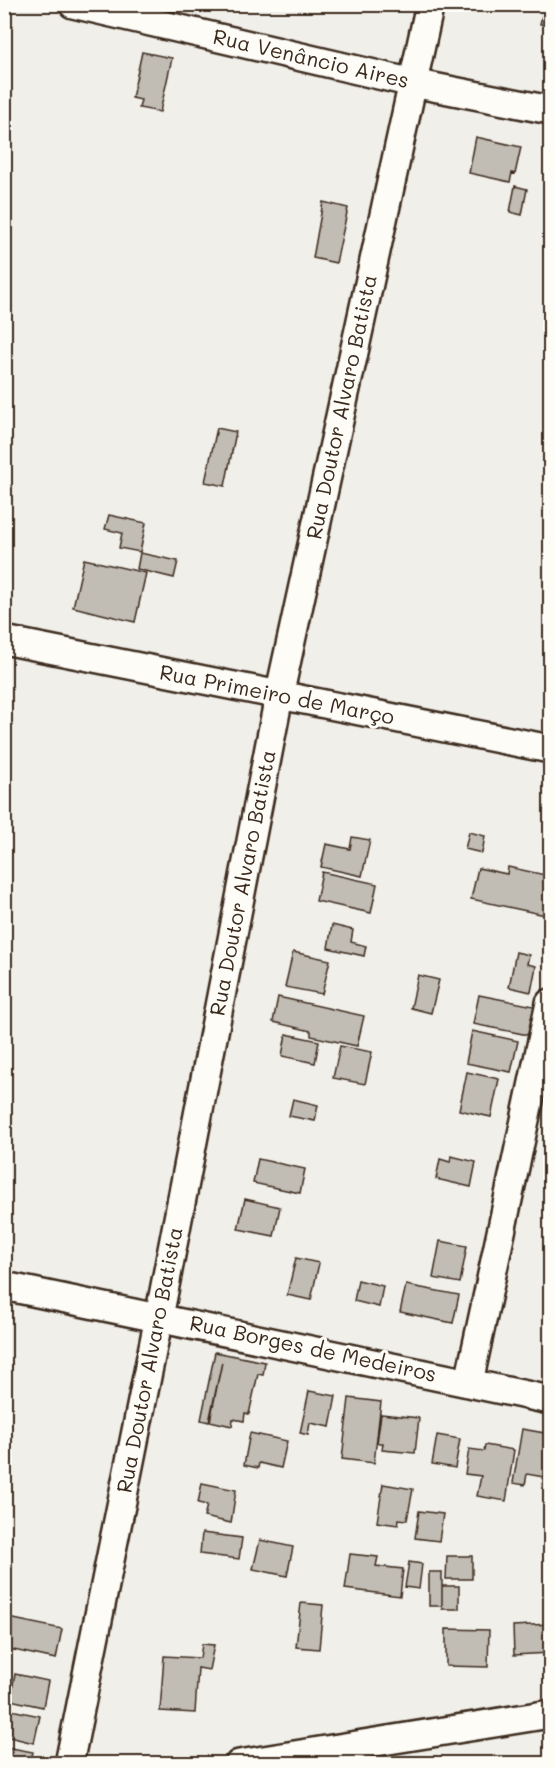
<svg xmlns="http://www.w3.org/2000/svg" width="555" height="1768" font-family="Mali,sans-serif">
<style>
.building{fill:#c1bcb4;stroke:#3b2a1e;stroke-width:1.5}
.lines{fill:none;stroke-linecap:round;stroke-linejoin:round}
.minor-casing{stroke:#3b2a1e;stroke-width:32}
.minor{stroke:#fdfcf7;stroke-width:27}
.labels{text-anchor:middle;stroke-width:6;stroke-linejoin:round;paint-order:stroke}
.street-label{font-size:21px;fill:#3b2a1e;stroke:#fdfcf7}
</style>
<rect width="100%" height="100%" fill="#f1efea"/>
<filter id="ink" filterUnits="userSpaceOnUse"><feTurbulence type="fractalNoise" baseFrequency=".0167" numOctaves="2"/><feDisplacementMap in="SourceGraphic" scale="12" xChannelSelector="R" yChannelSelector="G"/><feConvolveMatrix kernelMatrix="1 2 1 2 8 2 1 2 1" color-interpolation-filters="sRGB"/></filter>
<g filter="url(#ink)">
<path class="building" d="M 545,4 L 550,4 L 550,26 L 540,24 Z
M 142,52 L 172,58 L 160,112 L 139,108 L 141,100 L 132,98 Z
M 476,137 L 521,147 L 515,174 L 512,173 L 510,182 L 469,173 Z
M 515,186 L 527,189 L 522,215 L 510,212 Z
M 323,202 L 348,208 L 336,263 L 313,258 Z
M 217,428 L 236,432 L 225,486 L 205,482 Z
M 109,515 L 146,523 L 140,552 L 119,548 L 122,533 L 105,529 Z
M 140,553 L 178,561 L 174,578 L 137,569 Z
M 84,559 L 146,573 L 135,622 L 73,607 Z
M 469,832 L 485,836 L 482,853 L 465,849 Z
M 352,837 L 370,840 L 362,876 L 321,867 L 326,844 L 350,849 Z
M 508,867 L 550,876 L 550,916 L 471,899 L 478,868 L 507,874 Z
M 322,872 L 377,884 L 371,913 L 316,901 Z
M 332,925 L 353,930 L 351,942 L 366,946 L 364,956 L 328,948 Z
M 293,952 L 330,960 L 322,994 L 285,987 Z
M 516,952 L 529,955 L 527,964 L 536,966 L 531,992 L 509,987 Z
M 418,975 L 439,980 L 431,1013 L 411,1008 Z
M 479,995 L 534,1006 L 528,1035 L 473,1024 Z
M 278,997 L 364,1016 L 357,1046 L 311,1036 L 311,1031 L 273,1022 Z
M 472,1031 L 518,1041 L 511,1072 L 466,1063 Z
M 286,1034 L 319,1041 L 315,1063 L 282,1056 Z
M 340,1046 L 372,1052 L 365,1084 L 333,1078 Z
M 467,1072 L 499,1079 L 491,1117 L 459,1110 Z
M 293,1099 L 318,1105 L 315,1121 L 289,1116 Z
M 451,1156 L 476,1162 L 471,1187 L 436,1179 L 440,1159 L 450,1162 Z
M 258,1159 L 305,1169 L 300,1193 L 253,1183 Z
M 245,1199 L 280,1207 L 274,1236 L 238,1229 Z
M 440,1241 L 467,1246 L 460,1283 L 433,1278 Z
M 296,1258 L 319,1263 L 311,1300 L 287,1295 Z
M 358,1280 L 383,1286 L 379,1307 L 354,1301 Z
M 406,1285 L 459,1295 L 453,1323 L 400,1312 Z
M 215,1352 L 265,1362 L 263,1375 L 258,1374 L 249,1414 L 245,1413 L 244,1421 L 233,1419 L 232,1426 L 210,1421 L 222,1362 L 209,1422 L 201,1420 Z
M 309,1391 L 336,1396 L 330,1427 L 310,1423 L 308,1435 L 300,1433 Z
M 349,1398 L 381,1402 L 374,1463 L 342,1459 Z
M 381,1414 L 419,1418 L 415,1453 L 382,1450 L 383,1443 L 377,1443 Z
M 522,1429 L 550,1434 L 550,1478 L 527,1474 L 525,1485 L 513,1483 Z
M 250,1433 L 287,1441 L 281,1468 L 259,1463 L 258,1468 L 244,1465 Z
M 437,1435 L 460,1439 L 455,1468 L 432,1464 Z
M 485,1445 L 514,1450 L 506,1501 L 477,1496 L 481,1476 L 465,1474 L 469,1449 L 484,1451 Z
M 202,1483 L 236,1490 L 231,1523 L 204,1517 L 207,1505 L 198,1503 Z
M 383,1484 L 413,1489 L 407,1520 L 399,1519 L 398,1525 L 377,1522 Z
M 419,1511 L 443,1514 L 439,1541 L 415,1538 Z
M 202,1533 L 242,1538 L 239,1559 L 200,1554 Z
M 260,1540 L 293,1547 L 287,1576 L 253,1569 Z
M 550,1543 L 550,1577 L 547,1544 Z
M 350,1554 L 378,1557 L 376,1566 L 403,1569 L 400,1596 L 345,1589 Z
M 447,1556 L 472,1556 L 472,1579 L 446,1579 Z
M 409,1562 L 422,1564 L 419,1589 L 405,1587 Z
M 429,1572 L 442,1572 L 442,1606 L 429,1606 Z
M 442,1586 L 459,1586 L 459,1609 L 442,1609 Z
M 301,1603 L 323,1605 L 319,1649 L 296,1647 Z
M 9,1618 L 62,1629 L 56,1659 L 4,1648 Z
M 550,1624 L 550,1653 L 514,1655 L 513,1626 Z
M 446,1629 L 489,1630 L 488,1667 L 446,1666 Z
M 202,1644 L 214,1645 L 209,1670 L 198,1668 L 195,1713 L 160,1711 L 164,1656 L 200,1658 Z
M 15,1674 L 48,1681 L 43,1707 L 10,1700 Z
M 11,1710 L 40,1716 L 34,1743 L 5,1736 Z
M 6,1747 L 33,1752 L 30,1764 L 4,1764 Z"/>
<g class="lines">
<defs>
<path id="minor" d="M 73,4 L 413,83 L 550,110
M 4,640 L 550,749
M 4,1286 L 550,1400
M 469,1382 L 550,1003
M 69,1764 L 159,1317 L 279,696 L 430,4
M 239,1764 L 550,1714"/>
</defs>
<use href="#minor" class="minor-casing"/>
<use href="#minor" class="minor"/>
</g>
</g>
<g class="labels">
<g class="street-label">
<text transform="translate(311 59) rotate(13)" y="7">Rua Venâncio Aires</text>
<text transform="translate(342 407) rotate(-78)" y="7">Rua Doutor Alvaro Batista</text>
<text transform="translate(277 695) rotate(11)" y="7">Rua Primeiro de Março</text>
<text transform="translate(243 883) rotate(-79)" y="7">Rua Doutor Alvaro Batista</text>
<text transform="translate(313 1349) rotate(12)" y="7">Rua Borges de Medeiros</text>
<text transform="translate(150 1360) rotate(-79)" y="7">Rua Doutor Alvaro Batista</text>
</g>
</g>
<rect width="555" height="1768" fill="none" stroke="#fdfcf7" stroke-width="24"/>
<rect x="12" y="12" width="531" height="1744" fill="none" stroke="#3b2a1e" stroke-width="2" filter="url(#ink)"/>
</svg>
